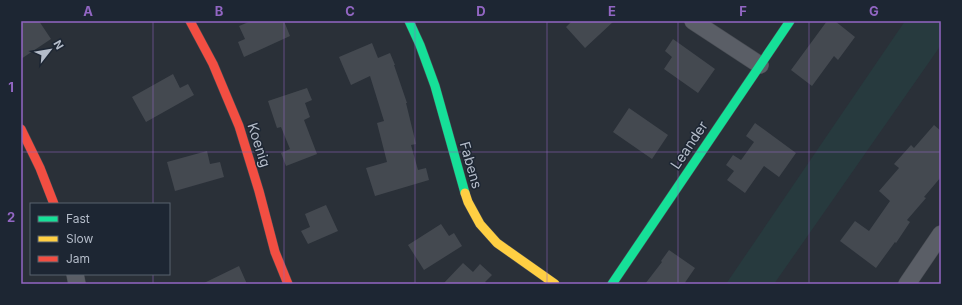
<svg xmlns="http://www.w3.org/2000/svg" width="962" height="305" font-family="Inter,sans-serif">
<style>
.green{fill:#273a3e}
.building{fill:#444950}
.lines{fill:none;stroke-linecap:round;stroke-linejoin:round}
.street-casing{stroke:#484c53;stroke-width:18}
.fast-casing{stroke:#484c53;stroke-width:10}
.slow-casing{stroke:#484c53;stroke-width:10}
.jam-casing{stroke:#484c53;stroke-width:10}
.street{stroke:#5a5e66;stroke-width:17}
.fast{stroke:#16e098;stroke-width:9}
.slow{stroke:#ffcf43;stroke-width:9}
.jam{stroke:#f24e42;stroke-width:9}
.grid{fill:none;stroke:#9266c3;stroke-width:1;stroke-opacity:0.55}
.labels{text-anchor:middle;stroke-width:3;stroke-linejoin:round;paint-order:stroke}
.street-label{font-size:14px;fill:#b4bcc9;stroke:#1d2633}
.neatline{fill:none;stroke:#9266c3;stroke-width:1.5}
.grid-label{font-size:13px;text-anchor:middle;font-weight:bold;fill:#9266c3}
</style>
<rect width="100%" height="100%" fill="#2a3038"/>
<path class="green" d="M 905,21 L 941,21 L 941,45 L 774,284 L 726,284 Z"/>
<path class="building" d="M 26,21 L 39,21 L 51,39 L 21,59 L 21,24 Z
M 251,21 L 284,21 L 290,36 L 244,57 L 238,42 L 245,39 L 239,26 Z
M 572,21 L 614,21 L 585,48 L 566,27 Z
M 827,21 L 835,21 L 855,37 L 838,60 L 834,56 L 812,86 L 791,70 Z
M 673,39 L 715,69 L 698,93 L 664,69 L 672,57 L 665,51 Z
M 372,43 L 378,58 L 390,53 L 395,65 L 394,65 L 407,103 L 406,103 L 416,144 L 411,145 L 418,170 L 426,168 L 429,180 L 375,196 L 366,168 L 387,162 L 377,123 L 384,121 L 370,76 L 351,85 L 339,57 Z
M 173,74 L 180,88 L 188,84 L 194,95 L 146,122 L 132,97 Z
M 307,88 L 312,100 L 305,103 L 310,117 L 304,120 L 317,154 L 286,166 L 281,153 L 290,149 L 281,127 L 277,128 L 268,101 Z
M 629,108 L 668,135 L 652,159 L 613,132 Z
M 755,123 L 796,153 L 779,177 L 764,166 L 745,193 L 727,180 L 734,171 L 726,165 L 733,155 L 741,160 L 754,142 L 746,136 Z
M 934,125 L 941,131 L 941,177 L 924,197 L 926,198 L 907,220 L 910,222 L 896,243 L 895,242 L 876,268 L 840,241 L 855,221 L 869,231 L 890,201 L 879,191 L 899,168 L 894,164 L 911,145 L 914,148 Z
M 207,151 L 210,164 L 220,162 L 224,177 L 175,191 L 167,162 Z
M 326,205 L 338,231 L 308,244 L 301,231 L 310,227 L 305,214 Z
M 441,224 L 449,236 L 454,233 L 462,246 L 424,270 L 408,245 Z
M 669,250 L 695,268 L 684,284 L 645,284 L 662,262 L 661,261 Z
M 463,263 L 473,272 L 480,264 L 492,275 L 485,282 L 487,284 L 443,284 Z
M 239,266 L 247,284 L 202,284 Z"/>
<g class="lines">
<defs>
<path id="street" d="M 693,21 L 760,65
M 75,274 L 77,284
M 907,284 L 941,234"/>
<path id="fast" d="M 409,21 L 420,45 L 435,86 L 465,193
M 612,284 L 790,21"/>
<path id="slow" d="M 465,193 L 468,202 L 480,224 L 497,243 L 555,284"/>
<path id="jam" d="M 190,21 L 213,64 L 239,126 L 259,191 L 275,252 L 288,284
M 21,129 L 40,168 L 54,204"/>
</defs>
<use href="#street" class="street-casing"/>
<use href="#fast" class="fast-casing"/>
<use href="#slow" class="slow-casing"/>
<use href="#jam" class="jam-casing"/>
<use href="#street" class="street"/>
<use href="#fast" class="fast"/>
<use href="#slow" class="slow"/>
<use href="#jam" class="jam"/>
</g>
<path class="grid" d="M 153,21 L 153,204M 284,21 L 284,284M 415,21 L 415,284M 547,21 L 547,284M 678,21 L 678,284M 809,21 L 809,284M 21,152 L 941,152M 153,274 L 153,284"/>
<g class="labels">
<g class="street-label">
<text transform="translate(259 145) rotate(72)" y="5">Koenig</text>
<text transform="translate(689 145) rotate(-56)" y="5">Leander</text>
<text transform="translate(471 165) rotate(74)" y="5">Fabens</text>
</g>
</g>
<rect width="962" height="305" fill="none" stroke="#1d2633" stroke-width="44"/>
<rect x="30" y="203" width="140" height="72" fill="#1d2633" stroke="#59626f"/>
<rect x="38" y="216" width="20" height="6" fill="#16e098" stroke="#59626f"/>
<text x="66" y="223" font-size="12" fill="#b4bcc9">Fast</text>
<rect x="38" y="236" width="20" height="6" fill="#ffcf43" stroke="#59626f"/>
<text x="66" y="243" font-size="12" fill="#b4bcc9">Slow</text>
<rect x="38" y="256" width="20" height="6" fill="#f24e42" stroke="#59626f"/>
<text x="66" y="263" font-size="12" fill="#b4bcc9">Jam</text>
<g transform="translate(50 50) rotate(59)" stroke="#1d2633" stroke-width="3" paint-order="stroke">
<path d="M0-3L7 15L0 10L-7 15Z" fill="#b4bcc9"/>
<text y="-6" font-size="11" font-weight="bold" text-anchor="middle" fill="#b4bcc9">N</text>
</g>
<rect x="22" y="22" width="918" height="261" class="neatline"/>
<g class="grid-label">
<text x="88" y="16">A</text>
<text x="219" y="16">B</text>
<text x="350" y="16">C</text>
<text x="481" y="16">D</text>
<text x="612" y="16">E</text>
<text x="743" y="16">F</text>
<text x="874" y="16">G</text>
<text x="11" y="92">1</text>
<text x="11" y="222">2</text>
</g>
</svg>
